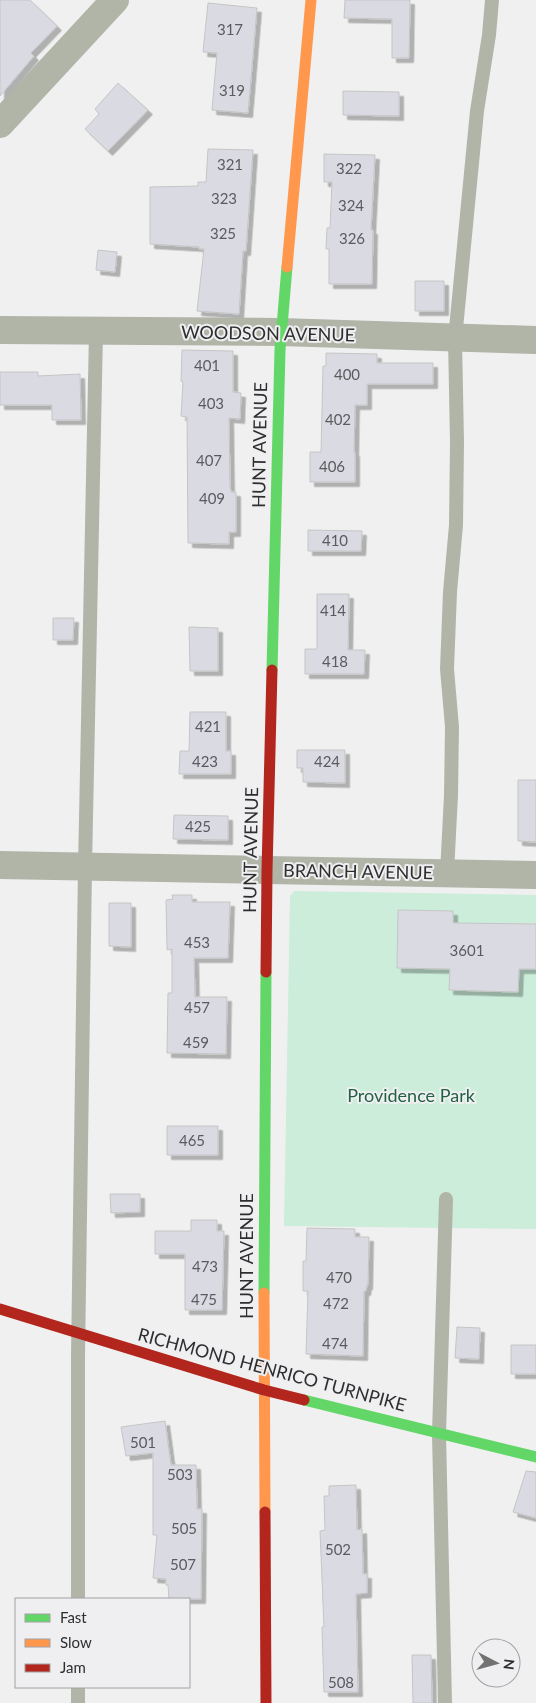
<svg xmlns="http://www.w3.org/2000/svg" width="536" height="1703" font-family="Lato,sans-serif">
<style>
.green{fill:#cbedda}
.building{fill:#dadae3;stroke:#c5c5c6;filter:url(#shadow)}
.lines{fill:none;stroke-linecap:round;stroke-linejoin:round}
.lane{stroke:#b0b5a8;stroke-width:14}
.street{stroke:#b0b5a8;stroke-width:28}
.fast{stroke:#63d668;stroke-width:11}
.slow{stroke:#ff974d;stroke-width:11}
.jam{stroke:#b3261e;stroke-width:11}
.labels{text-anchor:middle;stroke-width:4;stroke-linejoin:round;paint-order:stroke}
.number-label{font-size:15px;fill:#5b5b5e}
.street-label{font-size:18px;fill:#2e2e2f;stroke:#efeff2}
.park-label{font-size:18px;fill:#216244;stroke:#efeff2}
</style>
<defs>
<filter id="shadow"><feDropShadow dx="4.5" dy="4.5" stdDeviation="0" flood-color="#0004"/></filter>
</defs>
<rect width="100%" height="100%" fill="#f0f0f1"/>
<path class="green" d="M 294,891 L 536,895 L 536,1229 L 284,1226 L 290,896 Z"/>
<path class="building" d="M 0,0 L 30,0 L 57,26 L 31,53 L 34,56 L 0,96 Z
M 345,0 L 410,0 L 409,58 L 392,58 L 392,19 L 344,18 Z
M 208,3 L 257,8 L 248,113 L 212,110 L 217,53 L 203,52 Z
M 118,83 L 148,110 L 108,151 L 85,129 L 99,114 L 95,109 Z
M 343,91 L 399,92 L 399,116 L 343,115 Z
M 208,149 L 253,150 L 246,251 L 243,251 L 239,314 L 197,311 L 204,249 L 199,249 L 199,247 L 150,244 L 150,187 L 198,186 L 198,182 L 206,182 Z
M 324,154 L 375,155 L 371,230 L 373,230 L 372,284 L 329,284 L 329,249 L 326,249 L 327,228 L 330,228 L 332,182 L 324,182 Z
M 98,250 L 117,252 L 115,272 L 96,270 Z
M 415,281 L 444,281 L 444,311 L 415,311 Z
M 182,350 L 233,351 L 233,392 L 241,393 L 240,419 L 229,418 L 230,486 L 231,492 L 236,492 L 236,532 L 229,532 L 229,544 L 188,543 L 187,417 L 181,416 L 183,382 L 181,381 Z
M 326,353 L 377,354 L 377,363 L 433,363 L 433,384 L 367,384 L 367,405 L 355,405 L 354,452 L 355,452 L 355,482 L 310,482 L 310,452 L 321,452 L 323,366 L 326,366 Z
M 0,372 L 38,372 L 38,376 L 80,374 L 81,420 L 52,420 L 52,405 L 0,405 Z
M 308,530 L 362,531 L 361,551 L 308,551 Z
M 317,594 L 349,594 L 348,650 L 365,650 L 364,674 L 305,674 L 305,649 L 317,649 Z
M 53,618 L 74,618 L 73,640 L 53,640 Z
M 189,627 L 218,628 L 218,671 L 190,671 Z
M 190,712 L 226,712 L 226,751 L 231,751 L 231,774 L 179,774 L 180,751 L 189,751 Z
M 297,750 L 345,750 L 345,783 L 303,782 L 303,768 L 297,768 Z
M 518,780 L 536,780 L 536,842 L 518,841 Z
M 174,815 L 228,816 L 228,840 L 173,839 Z
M 172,895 L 192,895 L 192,902 L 230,902 L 228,958 L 194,958 L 195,997 L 227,997 L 226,1054 L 167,1053 L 168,993 L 172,993 L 172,949 L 167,950 L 166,900 L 173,899 Z
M 109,903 L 131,903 L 131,947 L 109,946 Z
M 398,910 L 453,911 L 453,923 L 536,924 L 536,969 L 519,969 L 518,992 L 449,990 L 450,969 L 397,968 Z
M 167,1126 L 218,1126 L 218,1155 L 167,1155 Z
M 110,1194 L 140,1194 L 140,1212 L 111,1213 Z
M 191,1220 L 217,1220 L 217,1231 L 224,1231 L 222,1310 L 185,1310 L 185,1254 L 155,1254 L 155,1231 L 191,1231 Z
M 307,1228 L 355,1229 L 355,1237 L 369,1237 L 368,1285 L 367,1285 L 366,1291 L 364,1291 L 363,1356 L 306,1354 L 308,1291 L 303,1291 L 303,1261 L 306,1261 Z
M 457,1327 L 480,1328 L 479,1359 L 455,1358 Z
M 511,1345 L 536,1345 L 536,1374 L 511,1374 Z
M 165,1421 L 171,1465 L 196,1465 L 197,1509 L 202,1509 L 201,1599 L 169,1599 L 168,1585 L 166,1585 L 166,1579 L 153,1578 L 157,1535 L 153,1535 L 153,1453 L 126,1456 L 121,1427 Z
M 526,1471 L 536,1472 L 536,1518 L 513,1512 Z
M 356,1485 L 357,1530 L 362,1529 L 363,1574 L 367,1574 L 367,1593 L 356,1594 L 358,1692 L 324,1692 L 322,1627 L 324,1627 L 320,1531 L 325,1530 L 324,1496 L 329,1496 L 329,1486 Z
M 412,1655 L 431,1655 L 432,1703 L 413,1703 Z"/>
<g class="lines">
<path class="lane" d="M 447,873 L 451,795 L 452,727 L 447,669 L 450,592 L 456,525 L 457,442 L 455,339 L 477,111 L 489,35 L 492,0
M 78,1599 L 78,1356 L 85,867 L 96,332
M 78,1703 L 78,1687
M 445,1703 L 439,1434 L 446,1199"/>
<path class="street" d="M 0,124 L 115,0
M 0,330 L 280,332 L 536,340
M 0,865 L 536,875"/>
<path class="fast" d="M 272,670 L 280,350 L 287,267
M 264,1293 L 266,972
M 304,1400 L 536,1457"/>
<path class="slow" d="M 287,267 L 311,0
M 264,1293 L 265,1512"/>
<path class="jam" d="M 266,972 L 267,871 L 272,670
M 0,1309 L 264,1390 L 304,1400
M 265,1512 L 266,1703"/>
</g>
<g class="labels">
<g class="number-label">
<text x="230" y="35">317</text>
<text x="232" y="96">319</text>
<text x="230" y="170">321</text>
<text x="349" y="174">322</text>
<text x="224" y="204">323</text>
<text x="351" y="211">324</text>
<text x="223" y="239">325</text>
<text x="352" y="244">326</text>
<text x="207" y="371">401</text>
<text x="347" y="380">400</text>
<text x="211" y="409">403</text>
<text x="338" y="425">402</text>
<text x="209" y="466">407</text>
<text x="332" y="472">406</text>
<text x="212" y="504">409</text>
<text x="335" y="546">410</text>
<text x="333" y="616">414</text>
<text x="335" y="667">418</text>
<text x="208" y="732">421</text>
<text x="205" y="767">423</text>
<text x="327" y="767">424</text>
<text x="198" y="832">425</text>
<text x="197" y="948">453</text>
<text x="467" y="956">3601</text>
<text x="197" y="1013">457</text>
<text x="196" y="1048">459</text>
<text x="192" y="1146">465</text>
<text x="205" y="1272">473</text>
<text x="339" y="1283">470</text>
<text x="204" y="1305">475</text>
<text x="336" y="1309">472</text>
<text x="335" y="1349">474</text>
<text x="143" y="1448">501</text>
<text x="180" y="1480">503</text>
<text x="184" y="1534">505</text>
<text x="338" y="1555">502</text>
<text x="183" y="1570">507</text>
<text x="341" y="1688">508</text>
</g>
<g class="street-label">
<text transform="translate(268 334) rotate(1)" y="6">WOODSON AVENUE</text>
<text transform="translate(260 445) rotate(-89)" y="6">HUNT AVENUE</text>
<text transform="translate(251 850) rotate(-89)" y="6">HUNT AVENUE</text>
<text transform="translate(358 872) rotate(1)" y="6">BRANCH AVENUE</text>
<text transform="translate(247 1256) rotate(-90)" y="6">HUNT AVENUE</text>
<text transform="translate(272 1370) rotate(15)" y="6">RICHMOND HENRICO TURNPIKE</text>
</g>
<g class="park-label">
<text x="411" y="1102">Providence Park</text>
</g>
</g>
<rect x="15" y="1598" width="175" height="90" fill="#efeff2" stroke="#a2a2a4"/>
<rect x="25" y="1614" width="25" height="8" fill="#63d668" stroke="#a2a2a4"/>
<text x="60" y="1623" font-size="15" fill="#2e2e2f">Fast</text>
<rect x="25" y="1639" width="25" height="8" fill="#ff974d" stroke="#a2a2a4"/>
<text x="60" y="1648" font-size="15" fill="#2e2e2f">Slow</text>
<rect x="25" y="1664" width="25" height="8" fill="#b3261e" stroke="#a2a2a4"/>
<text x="60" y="1673" font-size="15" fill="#2e2e2f">Jam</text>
<g transform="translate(496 1663) rotate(96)"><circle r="24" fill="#efeff2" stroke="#a2a2a4"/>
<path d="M0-4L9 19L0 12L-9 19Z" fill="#727273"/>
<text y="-8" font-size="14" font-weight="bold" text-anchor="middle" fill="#2e2e2f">N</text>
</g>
</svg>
